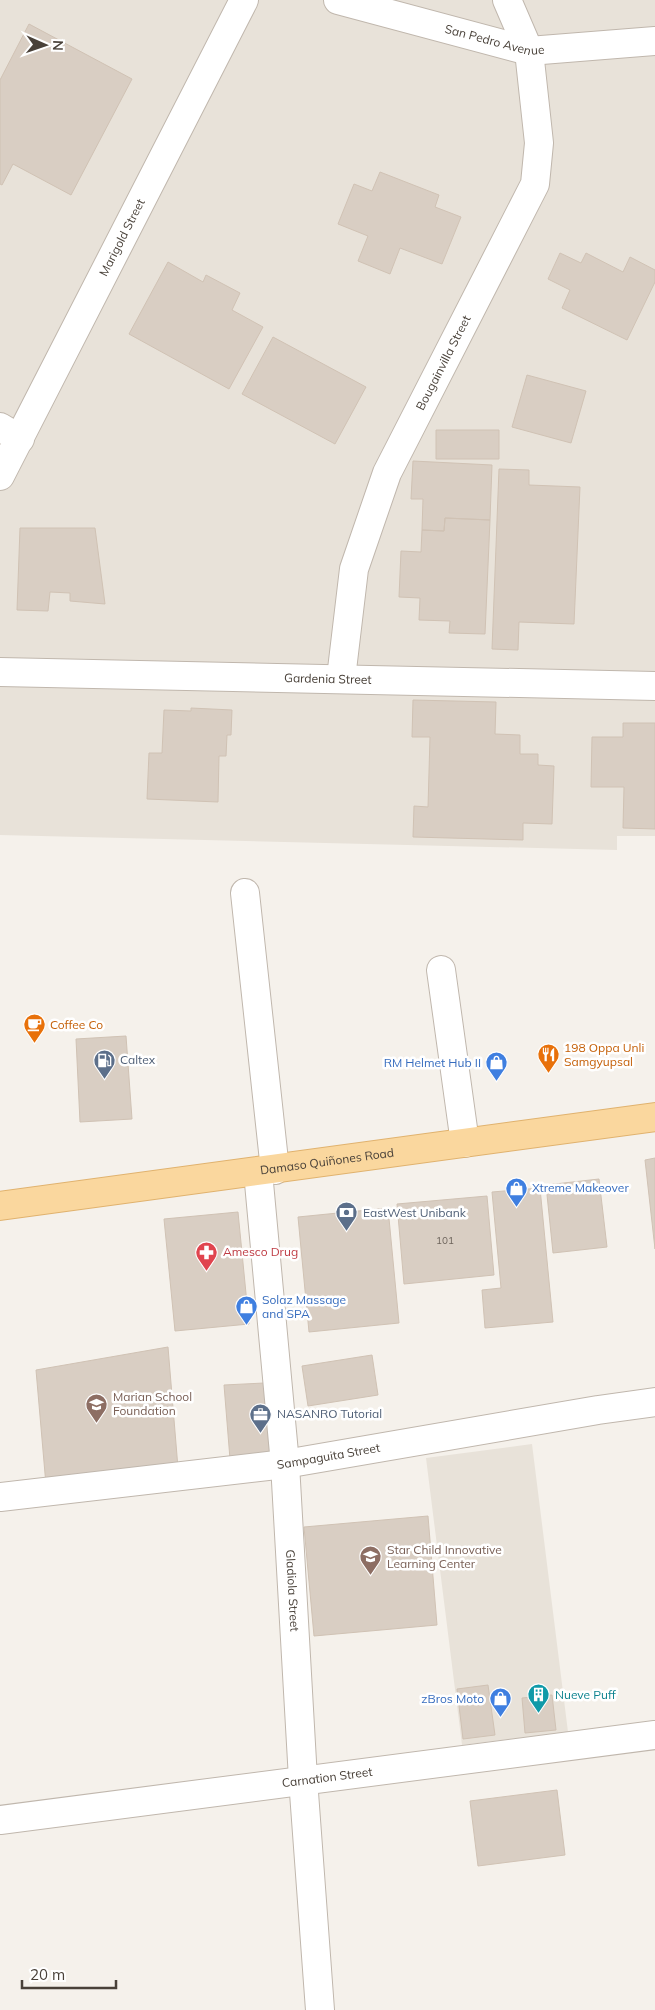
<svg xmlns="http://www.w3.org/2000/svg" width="655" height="2010" font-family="Mulish,sans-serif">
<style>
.residential{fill:#e8e2d9}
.building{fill:#d9cec3;stroke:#d0c2b4}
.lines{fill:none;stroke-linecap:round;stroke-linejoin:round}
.minor-casing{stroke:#c0b7ad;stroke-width:30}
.major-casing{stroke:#e0b26e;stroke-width:30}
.minor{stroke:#fff;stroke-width:28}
.major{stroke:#fad79e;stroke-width:28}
.labels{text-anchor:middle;stroke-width:5;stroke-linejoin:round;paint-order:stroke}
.number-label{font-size:10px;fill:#6d645c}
.street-label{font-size:12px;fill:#494139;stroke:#fff}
.food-label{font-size:12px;fill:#c56008;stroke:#fff;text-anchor:start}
.service-label{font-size:12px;fill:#4e5e75;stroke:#fff;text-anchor:start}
.shop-label{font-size:12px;fill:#366cbe;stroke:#fff;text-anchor:end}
.health-label{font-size:12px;fill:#be3a42;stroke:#fff;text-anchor:start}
.education-label{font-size:12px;fill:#785e54;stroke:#fff;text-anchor:start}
.culture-label{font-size:12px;fill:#0d838f;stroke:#fff;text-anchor:start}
</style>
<rect width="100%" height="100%" fill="#f5f1eb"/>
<path class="residential" d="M 0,0 L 655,0 L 655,836 L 617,836 L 617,850 L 0,835 Z
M 532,1444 L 568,1732 L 462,1745 L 426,1458 Z"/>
<path class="building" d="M 29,24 L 132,79 L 71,195 L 13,164 L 2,185 L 0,184 L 0,80 Z
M 380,172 L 439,195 L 435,207 L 461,217 L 442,264 L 400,248 L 390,274 L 358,261 L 368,236 L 338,224 L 354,184 L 372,191 Z
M 560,253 L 581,263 L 586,253 L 623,272 L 630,257 L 655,270 L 655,282 L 627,340 L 562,308 L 570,290 L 548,279 Z
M 168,262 L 203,282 L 206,275 L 240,293 L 232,310 L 263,327 L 229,389 L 129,334 Z
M 273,337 L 366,387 L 335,444 L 242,394 Z
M 527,375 L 586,391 L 571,443 L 512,427 Z
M 436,430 L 499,430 L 499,459 L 436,459 Z
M 413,461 L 492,465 L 490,520 L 445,518 L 444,531 L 422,530 L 423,499 L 411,499 Z
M 499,469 L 529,470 L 529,485 L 580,487 L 574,624 L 519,622 L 518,650 L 492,649 Z
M 445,518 L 490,520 L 485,634 L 449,633 L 450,621 L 419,620 L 420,598 L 399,597 L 401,551 L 421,552 L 422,530 L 444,531 Z
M 20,528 L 95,528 L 105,604 L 70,601 L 70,593 L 50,592 L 48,611 L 17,610 Z
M 413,700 L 496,702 L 495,734 L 520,735 L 520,754 L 538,754 L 538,765 L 554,766 L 552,824 L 523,823 L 523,840 L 413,837 L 414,806 L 428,807 L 430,737 L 412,737 Z
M 191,708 L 232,710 L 231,735 L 227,735 L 226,756 L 219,756 L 218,802 L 147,799 L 149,753 L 162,753 L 164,710 L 191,711 Z
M 623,723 L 655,723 L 655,829 L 623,828 L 624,787 L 591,787 L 592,737 L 623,737 Z
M 126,1036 L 132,1119 L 80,1122 L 76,1039 Z
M 655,1158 L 655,1249 L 645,1160 Z
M 599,1179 L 607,1247 L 553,1253 L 546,1185 Z
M 540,1188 L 553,1322 L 485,1328 L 482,1290 L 501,1288 L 492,1192 Z
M 487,1196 L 494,1275 L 404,1284 L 397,1204 Z
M 388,1208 L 399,1323 L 309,1332 L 298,1217 Z
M 238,1212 L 249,1324 L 175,1331 L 164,1219 Z
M 168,1347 L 178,1468 L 46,1485 L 36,1370 Z
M 372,1355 L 378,1395 L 308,1406 L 302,1366 Z
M 264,1383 L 271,1452 L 230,1459 L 224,1385 Z
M 428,1516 L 437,1625 L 314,1636 L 304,1527 Z
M 488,1685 L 495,1735 L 463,1739 L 457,1689 Z
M 552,1695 L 556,1730 L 525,1733 L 522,1698 Z
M 557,1790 L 565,1855 L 478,1866 L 470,1801 Z"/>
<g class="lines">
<defs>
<g id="minor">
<path id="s1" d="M 338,0 L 529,51 L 655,41"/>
<path d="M 0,427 L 20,439"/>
<path id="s2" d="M 0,476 L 244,0"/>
<path id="s3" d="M 0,672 L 655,686"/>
<path id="s4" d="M 341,678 L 354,569 L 387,473 L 535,184 L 539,143 L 529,51 L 507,0"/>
<path d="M 245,893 L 275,1170"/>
<path d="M 441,970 L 465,1143"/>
<path id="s5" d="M 258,1172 L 285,1464 L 303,1779 L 320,2010"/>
<path id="s6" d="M 0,1497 L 285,1464 L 598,1410 L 655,1402"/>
<path id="s7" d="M 0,1820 L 655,1735"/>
</g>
<g id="major">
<path id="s8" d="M 0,1206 L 655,1117"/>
</g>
</defs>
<use href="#minor" class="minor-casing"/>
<use href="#major" class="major-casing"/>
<use href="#minor" class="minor"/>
<use href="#major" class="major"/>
</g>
<defs>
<symbol id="cafe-pin" viewBox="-11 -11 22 30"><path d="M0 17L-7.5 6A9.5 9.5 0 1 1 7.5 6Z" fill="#e8710a" stroke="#fff"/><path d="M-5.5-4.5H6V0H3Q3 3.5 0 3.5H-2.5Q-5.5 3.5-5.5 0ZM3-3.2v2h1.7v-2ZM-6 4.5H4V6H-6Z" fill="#fff"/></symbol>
<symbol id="restaurant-pin" viewBox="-11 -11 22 30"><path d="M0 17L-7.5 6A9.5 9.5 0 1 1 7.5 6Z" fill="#e8710a" stroke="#fff"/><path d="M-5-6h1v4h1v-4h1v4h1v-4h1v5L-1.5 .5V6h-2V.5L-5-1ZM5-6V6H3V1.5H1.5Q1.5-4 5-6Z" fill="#fff"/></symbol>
<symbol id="fuel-pin" viewBox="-11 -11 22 30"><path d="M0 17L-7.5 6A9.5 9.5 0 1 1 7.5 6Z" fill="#5c6f8a" stroke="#fff"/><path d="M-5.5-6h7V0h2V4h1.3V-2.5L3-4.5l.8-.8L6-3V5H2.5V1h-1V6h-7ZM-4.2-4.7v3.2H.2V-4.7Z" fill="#fff"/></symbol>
<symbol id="shop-pin" viewBox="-11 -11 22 30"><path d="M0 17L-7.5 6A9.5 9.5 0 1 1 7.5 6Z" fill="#3f7fe0" stroke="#fff"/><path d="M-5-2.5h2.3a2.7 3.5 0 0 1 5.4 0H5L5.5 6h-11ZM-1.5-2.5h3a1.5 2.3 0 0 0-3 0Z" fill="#fff"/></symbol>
<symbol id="bank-pin" viewBox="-11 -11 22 30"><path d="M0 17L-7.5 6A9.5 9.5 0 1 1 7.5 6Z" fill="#5c6f8a" stroke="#fff"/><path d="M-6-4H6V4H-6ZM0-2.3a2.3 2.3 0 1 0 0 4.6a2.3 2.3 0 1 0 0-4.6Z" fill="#fff"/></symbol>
<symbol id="pharmacy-pin" viewBox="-11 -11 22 30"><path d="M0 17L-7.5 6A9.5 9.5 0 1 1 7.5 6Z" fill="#e0444e" stroke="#fff"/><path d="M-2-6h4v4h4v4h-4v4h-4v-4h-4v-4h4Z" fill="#fff"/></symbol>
<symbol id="school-pin" viewBox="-11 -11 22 30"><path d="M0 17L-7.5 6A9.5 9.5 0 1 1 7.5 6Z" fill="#8d6e63" stroke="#fff"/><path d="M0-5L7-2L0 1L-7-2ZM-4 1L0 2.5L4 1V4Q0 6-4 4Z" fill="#fff"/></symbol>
<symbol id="office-pin" viewBox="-11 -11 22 30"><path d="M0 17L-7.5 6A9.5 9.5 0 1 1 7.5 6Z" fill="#5c6f8a" stroke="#fff"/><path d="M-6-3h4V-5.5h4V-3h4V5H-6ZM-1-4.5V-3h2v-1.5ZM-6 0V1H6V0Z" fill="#fff"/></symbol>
<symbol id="building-pin" viewBox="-11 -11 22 30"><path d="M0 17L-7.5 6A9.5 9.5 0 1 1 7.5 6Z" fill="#0f9aa8" stroke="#fff"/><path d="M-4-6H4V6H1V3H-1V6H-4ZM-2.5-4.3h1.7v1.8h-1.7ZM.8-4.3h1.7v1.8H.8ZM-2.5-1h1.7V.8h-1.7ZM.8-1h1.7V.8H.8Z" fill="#fff"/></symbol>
</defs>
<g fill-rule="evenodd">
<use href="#cafe-pin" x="22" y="1012" width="25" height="34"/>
<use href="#restaurant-pin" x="536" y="1042" width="25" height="34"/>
<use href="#fuel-pin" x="92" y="1048" width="25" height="34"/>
<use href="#shop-pin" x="484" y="1050" width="25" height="34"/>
<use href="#shop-pin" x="504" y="1176" width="25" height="34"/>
<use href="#bank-pin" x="334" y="1200" width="25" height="34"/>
<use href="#pharmacy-pin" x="194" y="1240" width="25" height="34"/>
<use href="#shop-pin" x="234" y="1294" width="25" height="34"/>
<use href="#school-pin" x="84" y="1392" width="25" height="34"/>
<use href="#office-pin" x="248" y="1402" width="25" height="34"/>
<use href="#school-pin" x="358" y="1544" width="25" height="34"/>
<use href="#building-pin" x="526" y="1682" width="25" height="34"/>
<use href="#shop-pin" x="488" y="1686" width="25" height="34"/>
</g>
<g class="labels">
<g class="number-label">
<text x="445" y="1244">101</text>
</g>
<g class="street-label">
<text dy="4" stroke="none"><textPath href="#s1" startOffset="162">San Pedro Avenue</textPath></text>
<text dy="4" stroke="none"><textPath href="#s2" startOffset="268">Marigold Street</textPath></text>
<text dy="4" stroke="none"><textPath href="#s4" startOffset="335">Bougainvilla Street</textPath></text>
<text dy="4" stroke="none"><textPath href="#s3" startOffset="328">Gardenia Street</textPath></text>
<text dy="4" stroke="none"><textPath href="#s8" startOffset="330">Damaso Quiñones Road</textPath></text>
<text dy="4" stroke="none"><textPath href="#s6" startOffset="331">Sampaguita Street</textPath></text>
<text dy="4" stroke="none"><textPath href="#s5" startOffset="420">Gladiola Street</textPath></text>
<text dy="4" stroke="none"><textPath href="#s7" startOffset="330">Carnation Street</textPath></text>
</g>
<g class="food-label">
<text x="50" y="1029">Coffee Co</text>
<text x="564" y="1052">198 Oppa Unli<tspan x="564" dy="14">Samgyupsal</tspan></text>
</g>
<g class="service-label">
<text x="120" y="1064">Caltex</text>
<text x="363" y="1217">EastWest Unibank</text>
<text x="277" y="1418">NASANRO Tutorial</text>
</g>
<g class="shop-label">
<text x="481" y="1067">RM Helmet Hub II</text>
<text x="532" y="1192" text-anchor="start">Xtreme Makeover</text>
<text x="262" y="1304" text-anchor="start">Solaz Massage<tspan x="262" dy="14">and SPA</tspan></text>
<text x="484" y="1703">zBros Moto</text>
</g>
<g class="health-label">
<text x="223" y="1256">Amesco Drug</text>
</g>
<g class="education-label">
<text x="113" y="1401">Marian School<tspan x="113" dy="14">Foundation</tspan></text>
<text x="387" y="1554">Star Child Innovative<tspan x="387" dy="14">Learning Center</tspan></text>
</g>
<g class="culture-label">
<text x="555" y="1699">Nueve Puff</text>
</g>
</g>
<g transform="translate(45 45) rotate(92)" stroke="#ffffff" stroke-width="4" paint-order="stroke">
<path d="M0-4L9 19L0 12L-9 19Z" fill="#494139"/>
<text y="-8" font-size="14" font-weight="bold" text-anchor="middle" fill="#494139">N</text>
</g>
<path d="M22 1980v8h94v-8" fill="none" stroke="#494139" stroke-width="2.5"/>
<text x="30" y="1980" font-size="15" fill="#494139" stroke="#ffffff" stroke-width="4" paint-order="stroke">20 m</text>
</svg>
